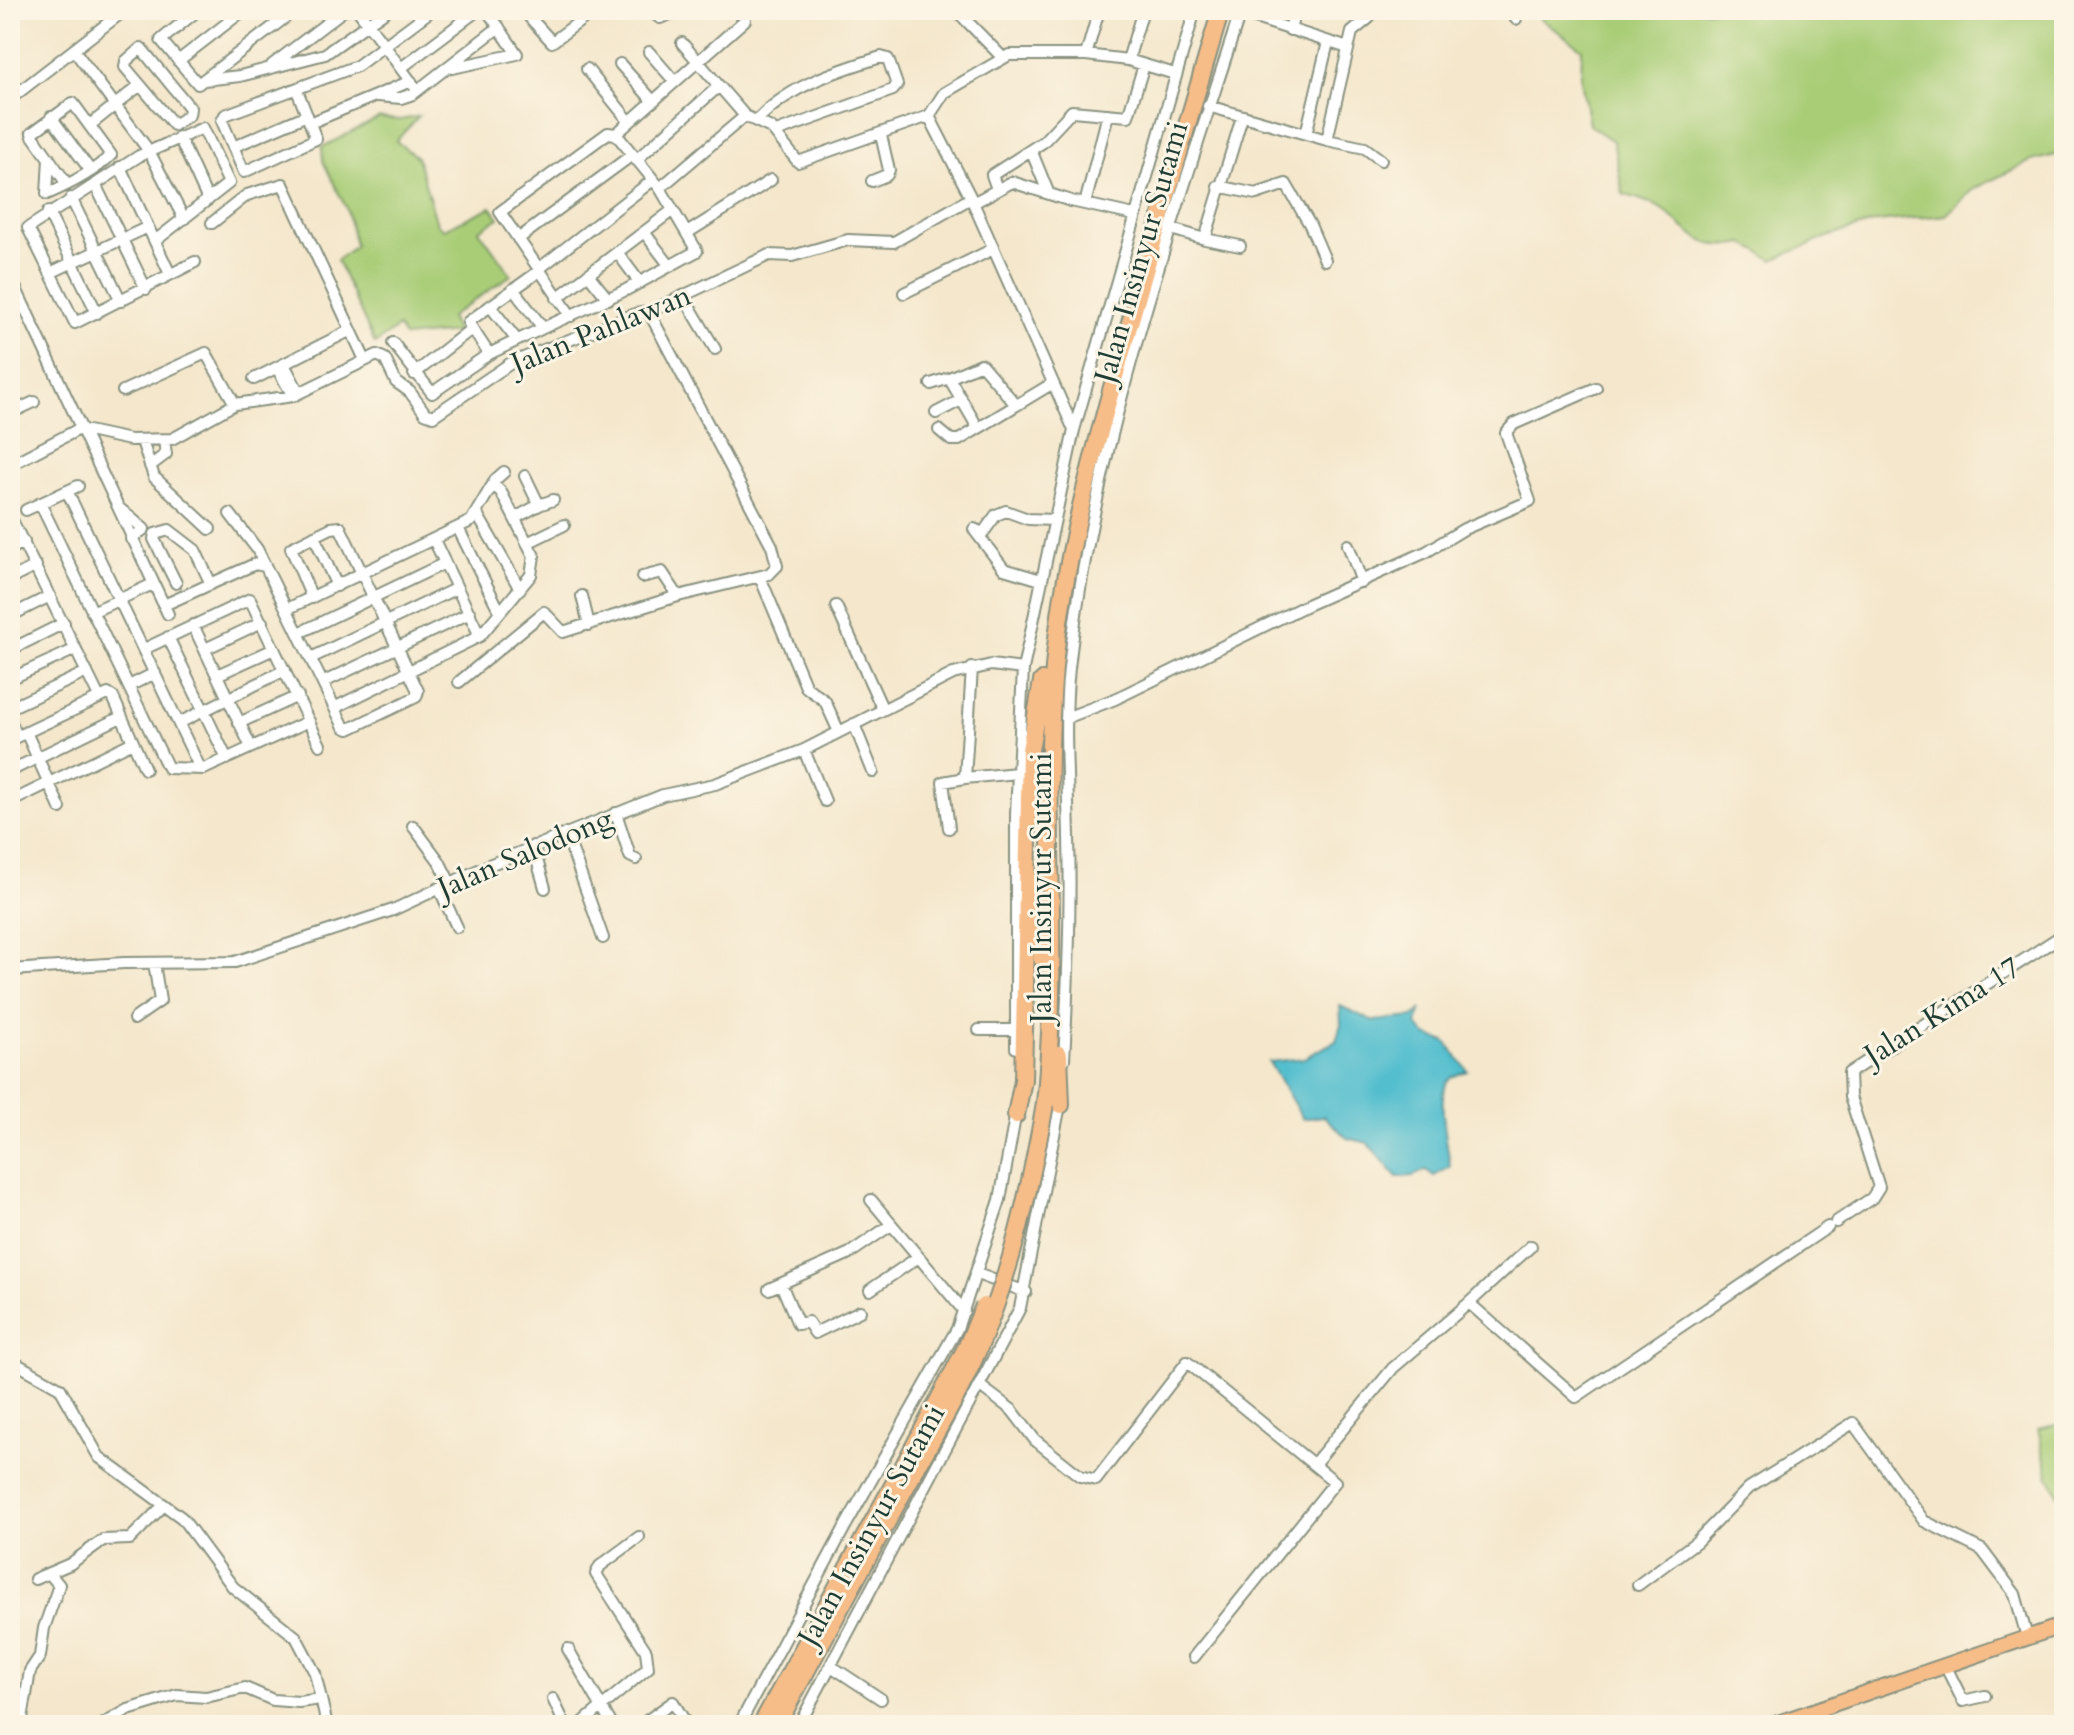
<svg xmlns="http://www.w3.org/2000/svg" width="2074" height="1735" font-family="Cardo,serif">
<style>
.green{fill:#a9cd77;stroke:#648556;stroke-width:2}
.water{fill:#53bece;stroke:#397e81;stroke-width:2}
.lines{fill:none;stroke-linecap:round;stroke-linejoin:round}
.minor-casing{stroke:#8a9280;stroke-width:14}
.major-casing{stroke:#8a9280;stroke-width:18}
.highway-casing{stroke:#8a9280;stroke-width:20}
.minor{stroke:#fff;stroke-width:10}
.major{stroke:#f7bd88;stroke-width:14}
.highway{stroke:#f7bd88;stroke-width:16}
.highway-bridge-casing{stroke:#8a9280;stroke-width:20;stroke-linecap:butt}
.highway-bridge{stroke:#f7bd88;stroke-width:16}
.labels{text-anchor:middle;stroke-width:6;stroke-linejoin:round;paint-order:stroke}
.street-label{font-size:30px;fill:#1f3d34;stroke:#fcf5e5}
</style>
<rect width="100%" height="100%" fill="#fcf5e5"/>
<filter id="ink" filterUnits="userSpaceOnUse"><feTurbulence type="fractalNoise" baseFrequency=".0125" numOctaves="2"/><feDisplacementMap in="SourceGraphic" scale="16" xChannelSelector="R" yChannelSelector="G"/><feConvolveMatrix kernelMatrix="1 2 1 2 8 2 1 2 1" color-interpolation-filters="sRGB"/></filter>
<filter id="wash" filterUnits="userSpaceOnUse"><feTurbulence type="fractalNoise" baseFrequency=".006" numOctaves="4" result="noise"/><feDisplacementMap in="SourceGraphic" scale="32" xChannelSelector="R" yChannelSelector="G"/><feGaussianBlur stdDeviation="1.8" result="paint"/><feColorMatrix in="noise" values="0 0 0 0 0 0 0 0 0 0 0 0 0 0 0 0 0 1.4 0 .05"/><feComposite in="paint" operator="in"/></filter>
<g filter="url(#wash)">
<rect width="100%" height="100%" fill="#f4e7cc"/>
<path class="green" d="M 1529,10 L 2064,10 L 2064,153 L 2031,161 L 1973,189 L 1946,215 L 1876,222 L 1830,236 L 1773,260 L 1744,243 C 1702,253 1693,233 1663,210 C 1653,202 1635,198 1623,194 L 1613,141 L 1589,125 L 1581,79 L 1582,49 Z
M 419,116 L 396,141 L 417,157 L 437,224 L 444,229 L 491,207 L 499,218 L 479,230 L 511,275 L 450,317 L 457,332 L 404,337 L 398,327 L 375,344 L 337,260 L 355,246 L 347,210 L 323,161 L 322,147 L 379,118 L 400,120 Z
M 2064,1423 L 2064,1505 L 2049,1477 L 2038,1429 Z"/>
<path class="water" d="M 1340,1006 L 1373,1021 L 1414,1017 L 1421,1009 L 1417,1025 L 1426,1035 L 1446,1042 L 1468,1071 C 1462,1073 1454,1075 1450,1079 C 1434,1092 1449,1147 1450,1167 L 1434,1176 L 1426,1170 L 1413,1176 L 1397,1177 L 1368,1143 L 1347,1138 L 1324,1116 L 1303,1119 L 1269,1062 L 1304,1058 L 1336,1041 L 1341,1024 Z"/>
</g>
<g filter="url(#ink)">
<g class="lines">
<defs>
<path id="minor" d="M 198,10 L 161,40 L 198,84 L 295,10
M 358,10 L 414,86
M 523,10 L 552,42 L 595,10
M 649,10 L 660,18 L 681,10
M 956,10 L 1002,57
M 1363,10 L 1369,18 L 1352,32 L 1327,140 L 1365,148 L 1381,160
M 1509,10 L 1516,19
M 1240,13 L 1348,48
M 10,16 L 19,10
M 1290,30 L 1295,10
M 682,43 L 745,116 L 771,128 L 798,162 L 929,116
M 141,48 L 190,108 L 189,115 L 174,125 L 125,67 L 126,61 Z
M 74,50 L 149,151 L 184,219
M 649,52 L 675,82
M 1086,55 L 1099,10
M 1128,60 L 1143,10
M 178,61 L 244,10
M 620,64 L 653,101
M 272,65 L 344,10
M 401,68 L 478,10
M 452,68 L 517,54 L 487,10
M 587,69 L 629,121
M 204,80 L 240,76 L 325,54 L 387,10
M 297,90 L 316,139 L 244,172 L 222,121 L 225,115 L 357,66 L 432,10
M 378,96 L 401,98 L 413,94 L 499,27
M 10,99 L 125,10
M 1208,106 L 1327,140
M 929,116 L 944,93 L 1009,55 L 1086,55 L 1128,60 L 1175,74
M 929,116 L 971,198
M 51,117 L 90,170
M 757,120 C 791,85 836,71 881,57 L 888,59 L 897,85 L 893,90 L 776,132
M 310,123 L 411,81
M 90,125 L 139,86
M 1306,134 L 1328,42
M 179,137 L 208,200
M 233,147 L 307,115
M 1031,150 L 1048,192
M 49,158 L 47,194 C 68,185 95,171 111,155 L 73,103 L 32,133 L 33,136 L 67,184
M 636,160 L 719,86
M 120,167 L 170,274
M 872,181 L 887,175 L 889,170 L 881,135
M 95,184 L 146,289
M 1218,186 L 1256,194 L 1286,184 L 1310,225 L 1325,260
M 660,188 L 745,116
M 997,189 L 992,175 L 1043,142 L 1072,111 L 1128,116 L 1144,65
M 71,198 L 121,301
M 973,203 L 1012,182 L 1071,201 L 1134,215
M 1085,204 L 1108,114
M 48,212 L 97,313
M 212,223 L 247,195 L 283,184 L 351,330
M 1171,229 L 1205,239 L 1242,117
M 644,232 L 670,266
M 687,233 L 771,180
M 518,239 L 632,155
M 1205,239 L 1240,246
M 155,241 L 229,183 L 203,128 L 139,156 L 28,228 L 75,323 L 195,262
M 617,252 L 640,283
M 540,268 L 653,180
M 50,273 L 148,227
M 588,274 L 608,299
M 10,276 L 168,614
M 513,289 L 543,328 L 626,290 L 697,251 L 660,188 L 616,134 L 745,20
M 904,293 L 993,249
M 684,297 L 715,349
M 557,298 L 673,210
M 490,306 L 516,339
M 571,316 L 500,212 L 608,133 L 616,134
M 393,343 L 432,393 L 489,354 L 543,328
M 489,354 L 468,322 L 538,272
M 284,364 L 299,393
M 277,368 L 293,396
M 414,374 L 470,330
M 949,378 L 981,364 L 1016,405
M 254,379 L 351,330 L 365,360
M 931,384 L 949,378 L 978,428
M 123,391 L 206,353 L 235,404
M 10,392 L 17,410 L 10,413
M 17,410 L 34,402
M 936,413 L 961,400
M 79,429 L 130,440 L 172,439 L 235,404 L 293,396 L 377,355 L 385,359 L 396,382 L 410,392 L 425,413 L 433,416 L 511,363 L 635,314 L 649,312 L 769,255 L 792,256 L 848,240 L 894,242 L 971,198 L 1074,430
M 939,430 L 951,440 L 959,440 L 1053,383
M 142,441 L 154,477 L 210,529
M 10,465 L 79,429
M 150,466 L 166,454 L 164,440
M 67,491 L 199,766
M 40,503 L 168,768 L 204,769 L 309,721
M 539,505 L 553,500
M 119,508 L 144,529 L 131,539
M 26,510 L 78,486
M 230,514 L 257,549 L 344,727 L 349,729 L 416,697 L 418,691 L 340,527 L 331,528 L 291,548 L 312,598
M 477,514 L 520,589
M 10,516 L 99,697
M 515,518 L 539,505 L 525,476
M 458,528 L 500,612
M 974,529 L 983,533 L 996,515 L 1006,511 L 1028,519 L 1054,520
M 975,531 L 1004,569 L 1041,580
M 314,536 L 337,586
M 434,540 L 480,636
M 527,543 L 564,525
M 1348,545 L 1362,582
M 10,549 L 24,542
M 642,577 L 662,572 L 678,596
M 760,577 L 806,687 L 825,701 L 839,732
M 10,579 L 36,566
M 176,583 L 154,539 L 155,534 L 169,530 L 195,550 L 211,584
M 582,596 L 589,625
M 164,605 L 255,564 L 265,566
M 836,606 L 882,708
M 287,609 L 471,521 L 496,479 L 504,472
M 92,612 L 153,584
M 10,616 L 50,596
M 193,625 L 251,747
M 299,633 L 445,563
M 168,637 L 227,759
M 144,649 L 250,599 L 320,745
M 205,649 L 262,622
M 10,650 L 64,623
M 311,658 L 457,588
M 217,675 L 274,649
M 10,679 L 76,649
M 324,682 L 470,613
M 459,682 L 544,612 L 563,632 L 678,596 L 769,574 L 777,566 L 772,546 L 649,312
M 129,686 L 155,673
M 336,707 L 480,636 L 531,575 L 534,556 L 501,492 L 494,485
M 10,708 L 87,672
M 1066,718 L 1115,699 L 1307,605 L 1426,552 L 1464,529 L 1530,501 L 1506,433 L 1514,424 L 1596,388
M 10,720 L 17,736
M 179,723 L 285,670
M 239,723 L 298,696
M 854,724 L 873,772
M 26,732 L 60,808
M 10,740 L 108,694 L 113,697 L 145,769
M 804,750 L 825,801
M 10,771 L 121,717
M 965,778 L 1017,773
M 10,802 L 133,742
M 616,813 L 630,856 L 636,859
M 413,826 L 439,861 L 450,883
M 949,828 L 943,782 L 965,778 L 972,668
M 566,833 L 603,938
M 533,846 L 545,888
M 439,888 L 457,927
M 10,970 L 124,963 L 235,962 L 393,910 L 489,865 L 663,795 L 715,784 L 804,750 L 953,674 L 991,665 L 1023,669
M 134,1019 L 160,1001 L 154,963
M 979,1030 L 1016,1030
M 1016,1048 L 1016,814 L 1023,669 L 1074,430 L 1195,10
M 1064,1060 C 1068,986 1071,911 1069,837 C 1068,781 1063,725 1069,668 C 1094,443 1172,225 1241,10
M 871,1200 L 964,1311
M 1836,1222 L 1872,1198 L 1879,1187 L 1850,1097 L 1849,1073 L 2064,934
M 977,1274 L 1026,1292
M 781,1284 L 798,1324 L 808,1322 L 815,1333 L 860,1311
M 769,1289 L 850,1253 L 891,1225
M 870,1290 L 917,1258
M 1469,1303 L 1531,1246
M 10,1360 L 60,1388 L 99,1457 L 182,1518 L 233,1587 L 296,1637 L 315,1673 L 327,1725
M 980,1386 L 1012,1410 L 1035,1440 L 1080,1476 L 1096,1480 L 1187,1362 L 1335,1482 L 1194,1657
M 1314,1464 L 1393,1368 L 1469,1303 L 1576,1397 L 1828,1227
M 35,1579 L 70,1564 L 103,1540 L 130,1539 L 164,1505
M 1638,1585 L 1696,1542 L 1749,1488 L 1853,1423 L 1924,1521 L 1982,1550 L 2015,1594 L 2027,1637
M 568,1649 L 612,1725
M 1945,1665 L 1963,1701 L 1985,1696
M 831,1666 L 881,1699
M 553,1699 L 565,1725
M 21,1725 L 30,1671 L 40,1656 L 44,1628 L 59,1585 L 50,1574
M 102,1725 L 128,1710 L 177,1695 L 206,1697 L 245,1688 L 273,1700 L 299,1702 L 321,1699
M 580,1725 L 648,1668 L 646,1651 L 596,1574 L 600,1566 L 639,1537
M 641,1725 L 673,1702 L 687,1725
M 739,1725 L 846,1525 L 957,1329 L 1000,1200 L 1016,1112
M 799,1725 L 1020,1308 L 1061,1100"/>
<path id="major" d="M 1772,1725 L 2064,1625"/>
<path id="highway" d="M 1041,906 L 1042,959
M 1059,1054 L 1061,1105
M 1045,1104 C 1060,958 1042,813 1054,667 C 1064,552 1097,441 1128,330 C 1159,223 1189,116 1221,10
M 1016,1115 L 1023,1080 L 1030,750 L 1042,681
M 761,1725 L 902,1469
M 777,1725 L 913,1474"/>
</defs>
<use href="#minor" class="minor-casing"/>
<use href="#major" class="major-casing"/>
<use href="#highway" class="highway-casing"/>
<use href="#minor" class="minor"/>
<use href="#major" class="major"/>
<use href="#highway" class="highway"/>
<defs>
<path id="highway-bridge" d="M 902,1469 L 967,1346 L 984,1306
M 913,1474 C 935,1434 960,1393 978,1350 C 1012,1271 1030,1188 1045,1104"/>
</defs>
<use href="#highway-bridge" class="highway-bridge-casing"/>
<use href="#highway-bridge" class="highway-bridge"/>
</g>
</g>
<g class="labels">
<g class="street-label">
<text transform="translate(1141 252) rotate(-74)" y="10">Jalan Insinyur Sutami</text>
<text transform="translate(601 329) rotate(-22)" y="10">Jalan Pahlawan</text>
<text transform="translate(525 853) rotate(-23)" y="10">Jalan Salodong</text>
<text transform="translate(1041 888) rotate(-90)" y="10">Jalan Insinyur Sutami</text>
<text transform="translate(1942 1011) rotate(-32)" y="10">Jalan Kima 17</text>
<text transform="translate(871 1525) rotate(-61)" y="10">Jalan Insinyur Sutami</text>
</g>
</g>
<rect width="2074" height="1735" fill="none" stroke="#fcf5e5" stroke-width="40"/>
</svg>
